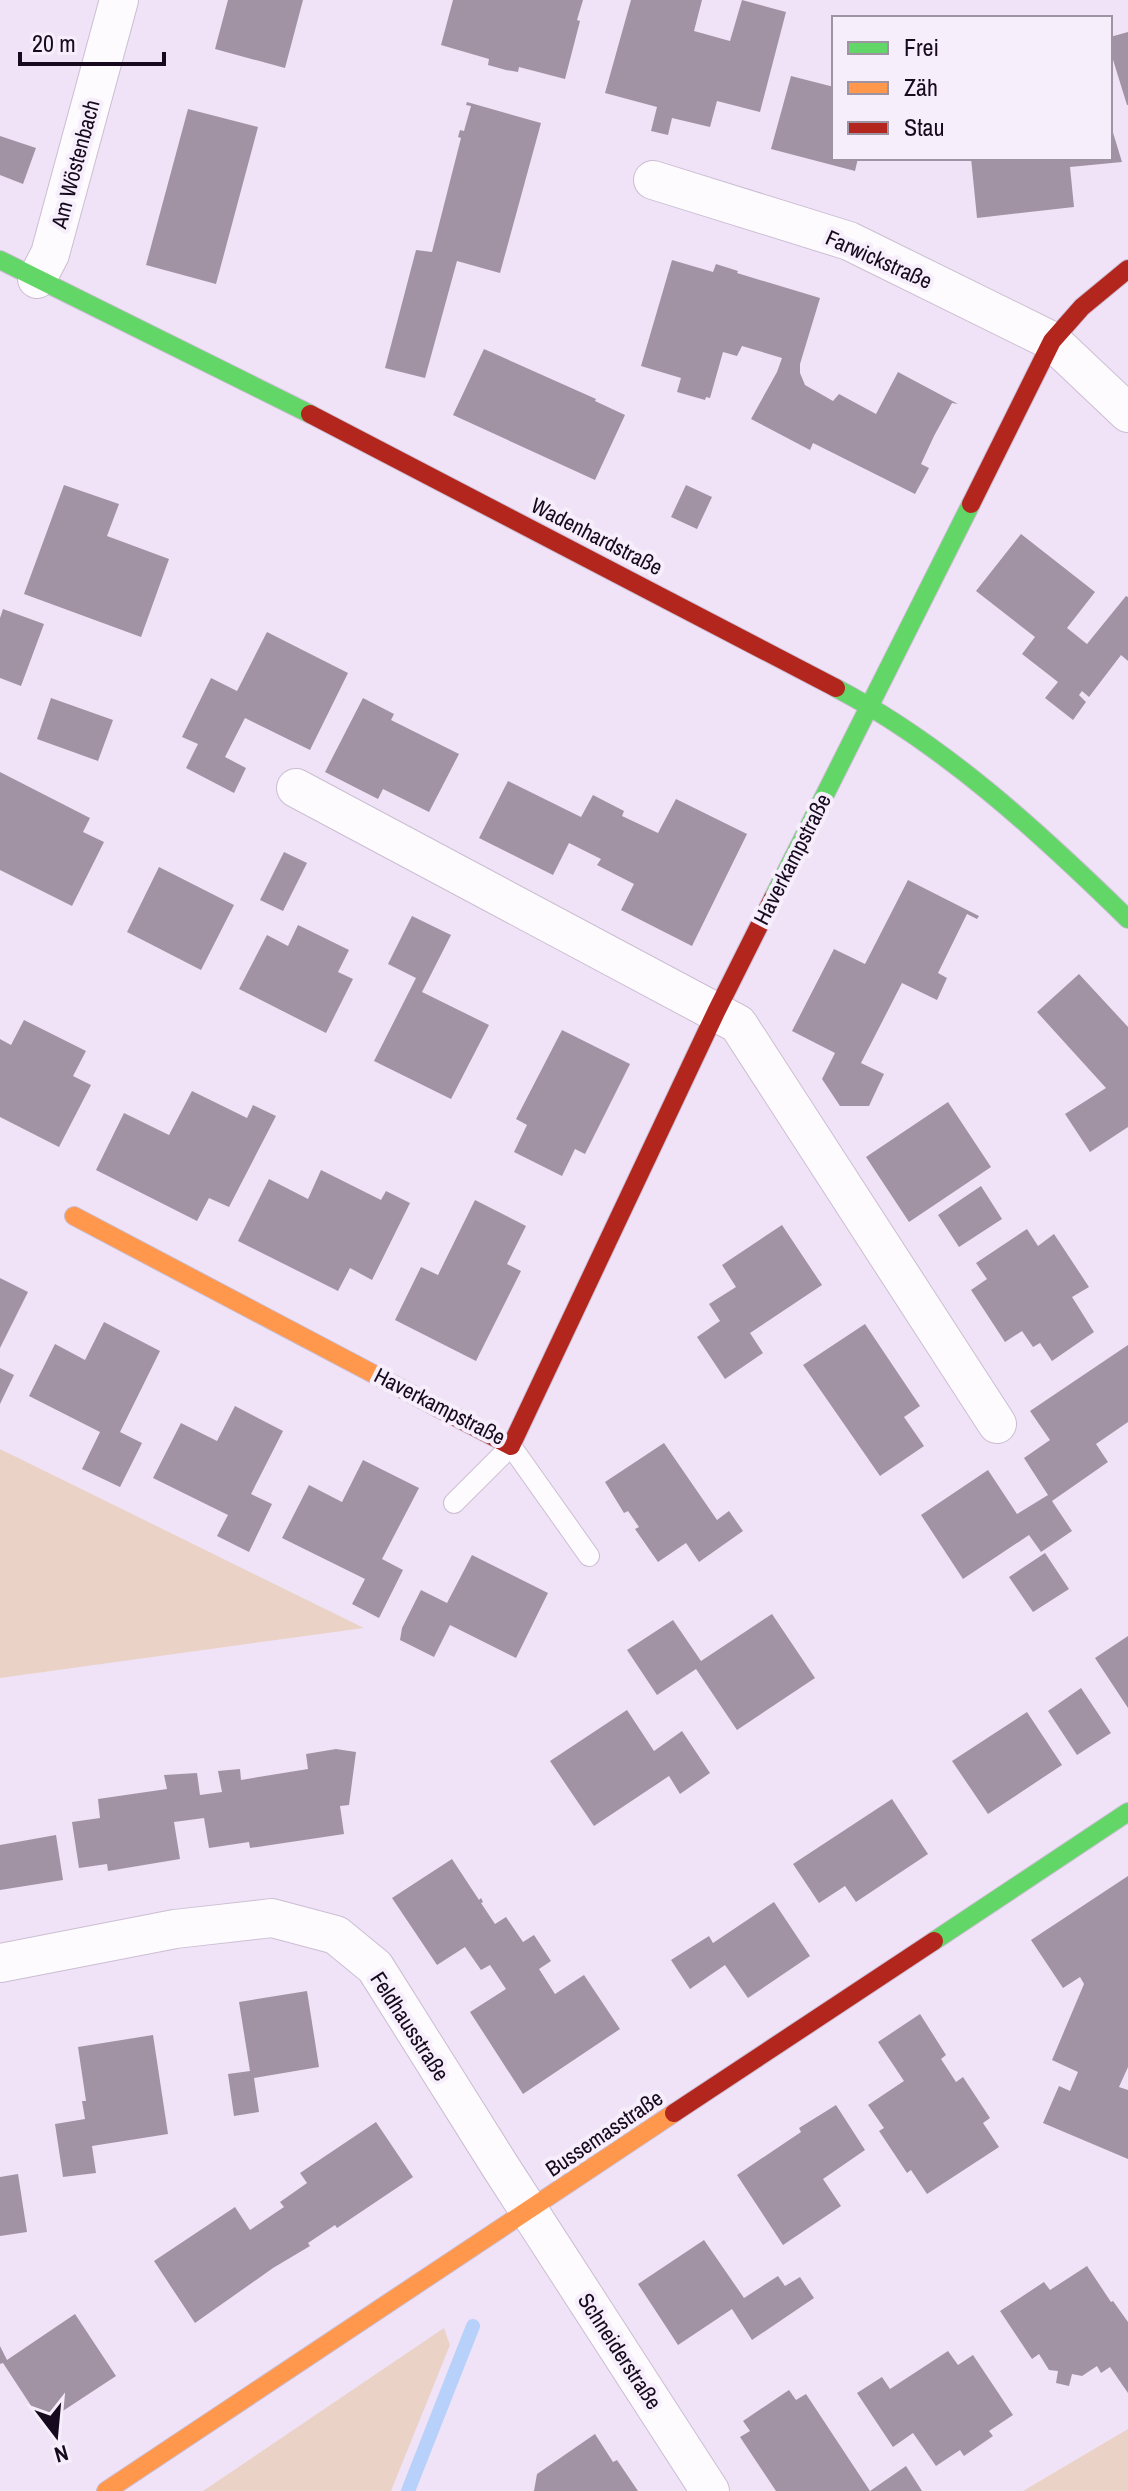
<svg xmlns="http://www.w3.org/2000/svg" width="1128" height="2491" font-family="'Archivo Narrow',sans-serif">
<style>
.green{fill:#ead3c6}
.lines{fill:none;stroke-linecap:round;stroke-linejoin:round}
.stream{stroke:#b7d1fa;stroke-width:14}
.building{fill:#a293a4}
.lane-casing{stroke:#cbbed2;stroke-width:22}
.street-casing{stroke:#cbbed2;stroke-width:40}
.fast-casing{stroke:#cbbed2;stroke-width:20}
.slow-casing{stroke:#cbbed2;stroke-width:20}
.jam-casing{stroke:#cbbed2;stroke-width:20}
.lane{stroke:#fdfbfe;stroke-width:20}
.street{stroke:#fdfbfe;stroke-width:38}
.fast{stroke:#63d668;stroke-width:18}
.slow{stroke:#ff974d;stroke-width:18}
.jam{stroke:#b3261e;stroke-width:18}
.labels{text-anchor:middle;stroke-width:8;stroke-linejoin:round;paint-order:stroke}
.street-label{font-size:22px;fill:#17091e;stroke:#f6effb}
</style>
<rect width="100%" height="100%" fill="#f0e3f7"/>
<path class="green" d="M 0,1449 L 364,1628 L 0,1678 Z
M 444,2328 L 450,2345 L 391,2491 L 203,2491 Z
M 1128,2429 L 1128,2491 L 1023,2491 Z"/>
<g class="lines">
<path class="stream" d="M 408,2491 L 473,2326"/>
</g>
<path class="building" d="M 228,0 L 303,0 L 285,68 L 215,49 Z
M 453,0 L 583,0 L 577,20 L 580,21 L 565,79 L 519,67 L 518,72 L 506,70 L 488,65 L 489,59 L 441,45 Z
M 631,0 L 702,0 L 694,31 L 730,41 L 742,0 L 786,12 L 760,112 L 717,101 L 710,127 L 672,118 L 668,135 L 651,131 L 657,107 L 605,93 Z
M 1128,32 L 1128,105 L 1127,105 L 1110,50 L 1110,37 Z
M 791,76 L 834,87 L 834,158 L 858,158 L 855,171 L 771,149 Z
M 467,102 L 541,123 L 500,273 L 457,261 L 425,378 L 385,368 L 416,250 L 432,252 L 461,138 L 458,137 L 460,130 L 464,131 L 471,106 L 466,105 Z
M 188,109 L 258,127 L 216,284 L 146,265 Z
M 1111,126 L 1122,162 L 1070,167 L 1074,207 L 977,218 L 971,158 L 1110,158 Z
M 0,136 L 36,148 L 23,184 L 0,175 Z
M 672,260 L 713,272 L 716,264 L 738,271 L 737,273 L 820,298 L 800,364 L 800,373 L 805,385 L 833,401 L 839,394 L 876,414 L 898,372 L 958,404 L 952,403 L 934,436 L 921,464 L 929,468 L 915,494 L 813,443 L 810,450 L 751,419 L 777,372 L 782,358 L 742,346 L 737,356 L 723,352 L 710,398 L 706,397 L 705,400 L 677,392 L 681,378 L 641,366 Z
M 484,349 L 596,399 L 595,401 L 625,415 L 595,480 L 453,415 Z
M 64,485 L 119,504 L 107,536 L 169,559 L 141,637 L 24,594 Z
M 686,485 L 712,497 L 697,529 L 671,517 Z
M 1021,534 L 1095,592 L 1067,628 L 1087,644 L 1126,596 L 1128,597 L 1128,661 L 1121,655 L 1089,697 L 1082,691 L 1079,695 L 1086,702 L 1073,720 L 1045,698 L 1058,682 L 1022,654 L 1035,637 L 976,591 Z
M 3,609 L 44,624 L 21,686 L 0,678 L 0,618 Z
M 267,632 L 348,673 L 310,750 L 245,718 L 225,757 L 246,768 L 234,793 L 186,768 L 198,744 L 182,737 L 211,678 L 237,691 Z
M 51,698 L 113,720 L 98,761 L 37,739 Z
M 363,698 L 394,714 L 391,720 L 459,754 L 429,812 L 383,789 L 378,799 L 325,772 Z
M 0,772 L 90,818 L 83,832 L 104,842 L 72,906 L 0,870 Z
M 508,781 L 581,817 L 593,795 L 624,811 L 622,816 L 658,833 L 676,799 L 747,834 L 692,946 L 621,910 L 634,884 L 597,865 L 601,859 L 569,843 L 553,875 L 479,838 Z
M 284,852 L 307,863 L 283,911 L 260,900 Z
M 159,867 L 234,905 L 201,970 L 127,932 Z
M 908,880 L 979,916 L 977,919 L 967,914 L 938,973 L 947,978 L 937,1000 L 902,983 L 861,1063 L 884,1074 L 869,1106 L 840,1106 L 822,1079 L 835,1053 L 792,1031 L 834,949 L 865,964 Z
M 412,916 L 451,935 L 422,992 L 489,1025 L 451,1099 L 374,1061 L 416,978 L 388,964 Z
M 298,925 L 349,950 L 338,972 L 353,979 L 326,1033 L 239,989 L 267,935 L 288,946 Z
M 1079,974 L 1128,1027 L 1128,1127 L 1090,1152 L 1065,1114 L 1106,1088 L 1037,1012 Z
M 24,1020 L 86,1051 L 73,1076 L 91,1085 L 59,1147 L 0,1117 L 0,1039 L 11,1045 Z
M 562,1030 L 630,1064 L 585,1154 L 575,1149 L 562,1176 L 514,1152 L 527,1125 L 516,1119 Z
M 192,1091 L 247,1118 L 253,1105 L 276,1116 L 229,1207 L 209,1198 L 197,1221 L 96,1170 L 124,1113 L 169,1135 Z
M 948,1102 L 991,1167 L 909,1222 L 866,1157 Z
M 321,1170 L 381,1200 L 386,1191 L 410,1203 L 372,1280 L 350,1268 L 338,1291 L 238,1241 L 269,1179 L 308,1199 Z
M 981,1186 L 1002,1219 L 959,1247 L 938,1215 Z
M 475,1200 L 526,1226 L 507,1264 L 521,1271 L 476,1361 L 395,1320 L 421,1267 L 438,1275 Z
M 782,1225 L 822,1285 L 750,1333 L 763,1353 L 725,1379 L 697,1337 L 720,1321 L 709,1304 L 736,1287 L 722,1265 Z
M 1027,1229 L 1038,1246 L 1054,1234 L 1089,1287 L 1072,1297 L 1094,1332 L 1052,1361 L 1040,1343 L 1033,1347 L 1022,1331 L 1005,1342 L 971,1290 L 987,1279 L 976,1263 Z
M 0,1278 L 28,1292 L 0,1348 Z
M 104,1322 L 160,1351 L 120,1432 L 142,1443 L 120,1487 L 82,1469 L 100,1432 L 29,1396 L 55,1344 L 85,1360 Z
M 865,1324 L 920,1406 L 904,1417 L 924,1446 L 880,1476 L 803,1365 Z
M 1128,1345 L 1128,1422 L 1096,1444 L 1108,1462 L 1052,1501 L 1072,1531 L 1041,1552 L 1029,1535 L 963,1579 L 921,1515 L 988,1470 L 1017,1514 L 1048,1495 L 1024,1458 L 1050,1440 L 1030,1411 Z
M 0,1368 L 14,1375 L 0,1404 Z
M 235,1406 L 283,1431 L 251,1494 L 272,1504 L 249,1552 L 217,1536 L 228,1515 L 153,1478 L 181,1423 L 217,1441 Z
M 664,1443 L 717,1520 L 729,1511 L 743,1531 L 699,1562 L 686,1543 L 658,1562 L 635,1529 L 639,1527 L 628,1511 L 624,1513 L 605,1482 Z
M 363,1460 L 419,1488 L 382,1559 L 403,1570 L 379,1618 L 352,1604 L 365,1579 L 282,1538 L 309,1485 L 342,1502 Z
M 1045,1553 L 1069,1589 L 1033,1612 L 1009,1577 Z
M 472,1555 L 548,1593 L 516,1658 L 450,1625 L 434,1657 L 400,1640 L 402,1628 L 421,1590 L 447,1603 Z
M 772,1614 L 815,1678 L 737,1730 L 696,1669 L 657,1695 L 627,1650 L 673,1620 L 701,1661 Z
M 1128,1636 L 1128,1708 L 1095,1658 Z
M 1081,1688 L 1111,1733 L 1077,1755 L 1048,1711 Z
M 627,1710 L 654,1751 L 682,1731 L 710,1773 L 680,1794 L 669,1776 L 594,1826 L 550,1761 Z
M 1027,1712 L 1062,1765 L 988,1814 L 952,1761 Z
M 336,1749 L 356,1752 L 349,1805 L 340,1806 L 344,1834 L 250,1848 L 249,1842 L 209,1848 L 204,1818 L 174,1822 L 180,1859 L 108,1871 L 107,1864 L 79,1868 L 72,1822 L 100,1818 L 98,1799 L 167,1789 L 164,1775 L 197,1773 L 200,1795 L 222,1792 L 218,1771 L 240,1769 L 241,1780 L 308,1769 L 306,1754 Z
M 892,1799 L 928,1854 L 856,1902 L 845,1886 L 819,1903 L 793,1864 Z
M 56,1835 L 63,1880 L 0,1890 L 0,1845 Z
M 452,1859 L 479,1900 L 481,1898 L 483,1902 L 481,1903 L 495,1924 L 506,1917 L 523,1942 L 534,1935 L 551,1961 L 539,1969 L 555,1994 L 584,1975 L 620,2029 L 523,2094 L 470,2012 L 506,1989 L 490,1965 L 481,1970 L 465,1947 L 437,1965 L 392,1898 Z
M 1128,1876 L 1128,2067 L 1119,2087 L 1128,2090 L 1128,2159 L 1043,2123 L 1059,2086 L 1070,2091 L 1078,2072 L 1052,2060 L 1084,1984 L 1080,1977 L 1063,1988 L 1031,1940 Z
M 774,1902 L 810,1956 L 748,1998 L 725,1965 L 690,1989 L 671,1960 L 709,1936 L 713,1943 Z
M 307,1991 L 319,2067 L 254,2078 L 259,2112 L 234,2116 L 228,2074 L 250,2071 L 239,2002 Z
M 920,2014 L 946,2055 L 941,2059 L 956,2082 L 963,2077 L 990,2118 L 983,2123 L 999,2147 L 927,2194 L 911,2170 L 907,2173 L 879,2131 L 884,2128 L 868,2105 L 904,2081 L 878,2042 Z
M 153,2035 L 168,2134 L 92,2146 L 96,2173 L 63,2177 L 55,2124 L 85,2119 L 82,2101 L 86,2101 L 78,2047 Z
M 836,2105 L 865,2150 L 823,2179 L 841,2206 L 783,2245 L 737,2175 L 801,2132 L 799,2128 Z
M 376,2122 L 413,2177 L 337,2228 L 335,2225 L 308,2243 L 310,2246 L 273,2268 L 195,2323 L 154,2261 L 235,2207 L 250,2230 L 284,2207 L 280,2202 L 307,2183 L 300,2173 Z
M 18,2174 L 27,2232 L 0,2236 L 0,2177 Z
M 704,2240 L 744,2298 L 778,2276 L 785,2286 L 800,2277 L 814,2298 L 752,2340 L 732,2309 L 678,2345 L 638,2284 Z
M 1087,2266 L 1111,2302 L 1113,2301 L 1128,2322 L 1128,2393 L 1110,2367 L 1101,2373 L 1097,2366 L 1082,2376 L 1072,2374 L 1069,2386 L 1056,2383 L 1058,2371 L 1049,2370 L 1039,2354 L 1032,2359 L 1000,2311 L 1044,2282 L 1050,2290 Z
M 75,2314 L 116,2376 L 43,2424 L 3,2363 L 0,2364 L 0,2346 L 7,2360 Z
M 948,2351 L 958,2365 L 973,2355 L 1013,2415 L 989,2431 L 993,2436 L 964,2456 L 960,2450 L 936,2466 L 913,2433 L 893,2447 L 857,2393 L 882,2377 L 890,2389 Z
M 789,2390 L 796,2400 L 806,2394 L 870,2491 L 906,2466 L 922,2491 L 776,2491 L 740,2437 L 750,2431 L 743,2421 Z
M 595,2434 L 613,2462 L 617,2460 L 638,2491 L 534,2491 L 537,2474 Z"/>
<g class="lines">
<defs>
<path id="lane" d="M 454,1503 L 511,1446 L 589,1556"/>
<path id="street" d="M 653,180 L 849,241 L 1052,341 L 1128,413
M 37,279 L 50,254 L 119,0
M 296,788 L 738,1024 L 997,1424
M 0,1963 L 175,1929 L 272,1918 L 336,1935 L 375,1967 L 500,2166 L 710,2491"/>
<path id="fast" d="M 0,260 L 310,414
M 836,688 C 945,745 1041,834 1128,919
M 773,898 L 971,504
M 934,1941 L 1128,1812"/>
<path id="slow" d="M 74,1216 L 438,1408
M 106,2491 L 674,2113"/>
<path id="jam" d="M 310,414 L 836,688
M 971,504 L 1052,341 L 1082,307 L 1128,269
M 438,1408 L 511,1446 L 716,1012 L 773,898
M 674,2113 L 934,1941"/>
</defs>
<use href="#lane" class="lane-casing"/>
<use href="#street" class="street-casing"/>
<use href="#fast" class="fast-casing"/>
<use href="#slow" class="slow-casing"/>
<use href="#jam" class="jam-casing"/>
<use href="#lane" class="lane"/>
<use href="#street" class="street"/>
<use href="#fast" class="fast"/>
<use href="#slow" class="slow"/>
<use href="#jam" class="jam"/>
</g>
<g class="labels">
<g class="street-label">
<text transform="translate(75 164) rotate(-75)" y="8">Am Wöstenbach</text>
<text transform="translate(879 259) rotate(24)" y="8">Farwickstraße</text>
<text transform="translate(597 536) rotate(27)" y="8">Wadenhardstraße</text>
<text transform="translate(792 859) rotate(-63)" y="8">Haverkampstraße</text>
<text transform="translate(440 1406) rotate(27)" y="8">Haverkampstraße</text>
<text transform="translate(410 2026) rotate(57)" y="8">Feldhausstraße</text>
<text transform="translate(604 2133) rotate(-34)" y="8">Bussemasstraße</text>
<text transform="translate(620 2351) rotate(57)" y="8">Schneiderstraße</text>
</g>
</g>
<rect x="832" y="16" width="280" height="144" fill="#f6effb" stroke="#9d93a3" stroke-width="2"/>
<rect x="848" y="42" width="40" height="12" fill="#63d668" stroke="#9d93a3" stroke-width="2"/>
<text x="904" y="56" font-size="24" fill="#17091e">Frei</text>
<rect x="848" y="82" width="40" height="12" fill="#ff974d" stroke="#9d93a3" stroke-width="2"/>
<text x="904" y="96" font-size="24" fill="#17091e">Zäh</text>
<rect x="848" y="122" width="40" height="12" fill="#b3261e" stroke="#9d93a3" stroke-width="2"/>
<text x="904" y="136" font-size="24" fill="#17091e">Stau</text>
<g transform="translate(56 2435) rotate(164)" stroke="#f6effb" stroke-width="6" paint-order="stroke">
<path d="M0-6L14 30L0 20L-14 30Z" fill="#17091e"/>
<text y="-12" font-size="22" font-weight="bold" text-anchor="middle" fill="#17091e">N</text>
</g>
<path d="M20 52v12h144v-12" fill="none" stroke="#17091e" stroke-width="4"/>
<text x="32" y="52" font-size="24" fill="#17091e" stroke="#f6effb" stroke-width="6" paint-order="stroke">20 m</text>
</svg>
